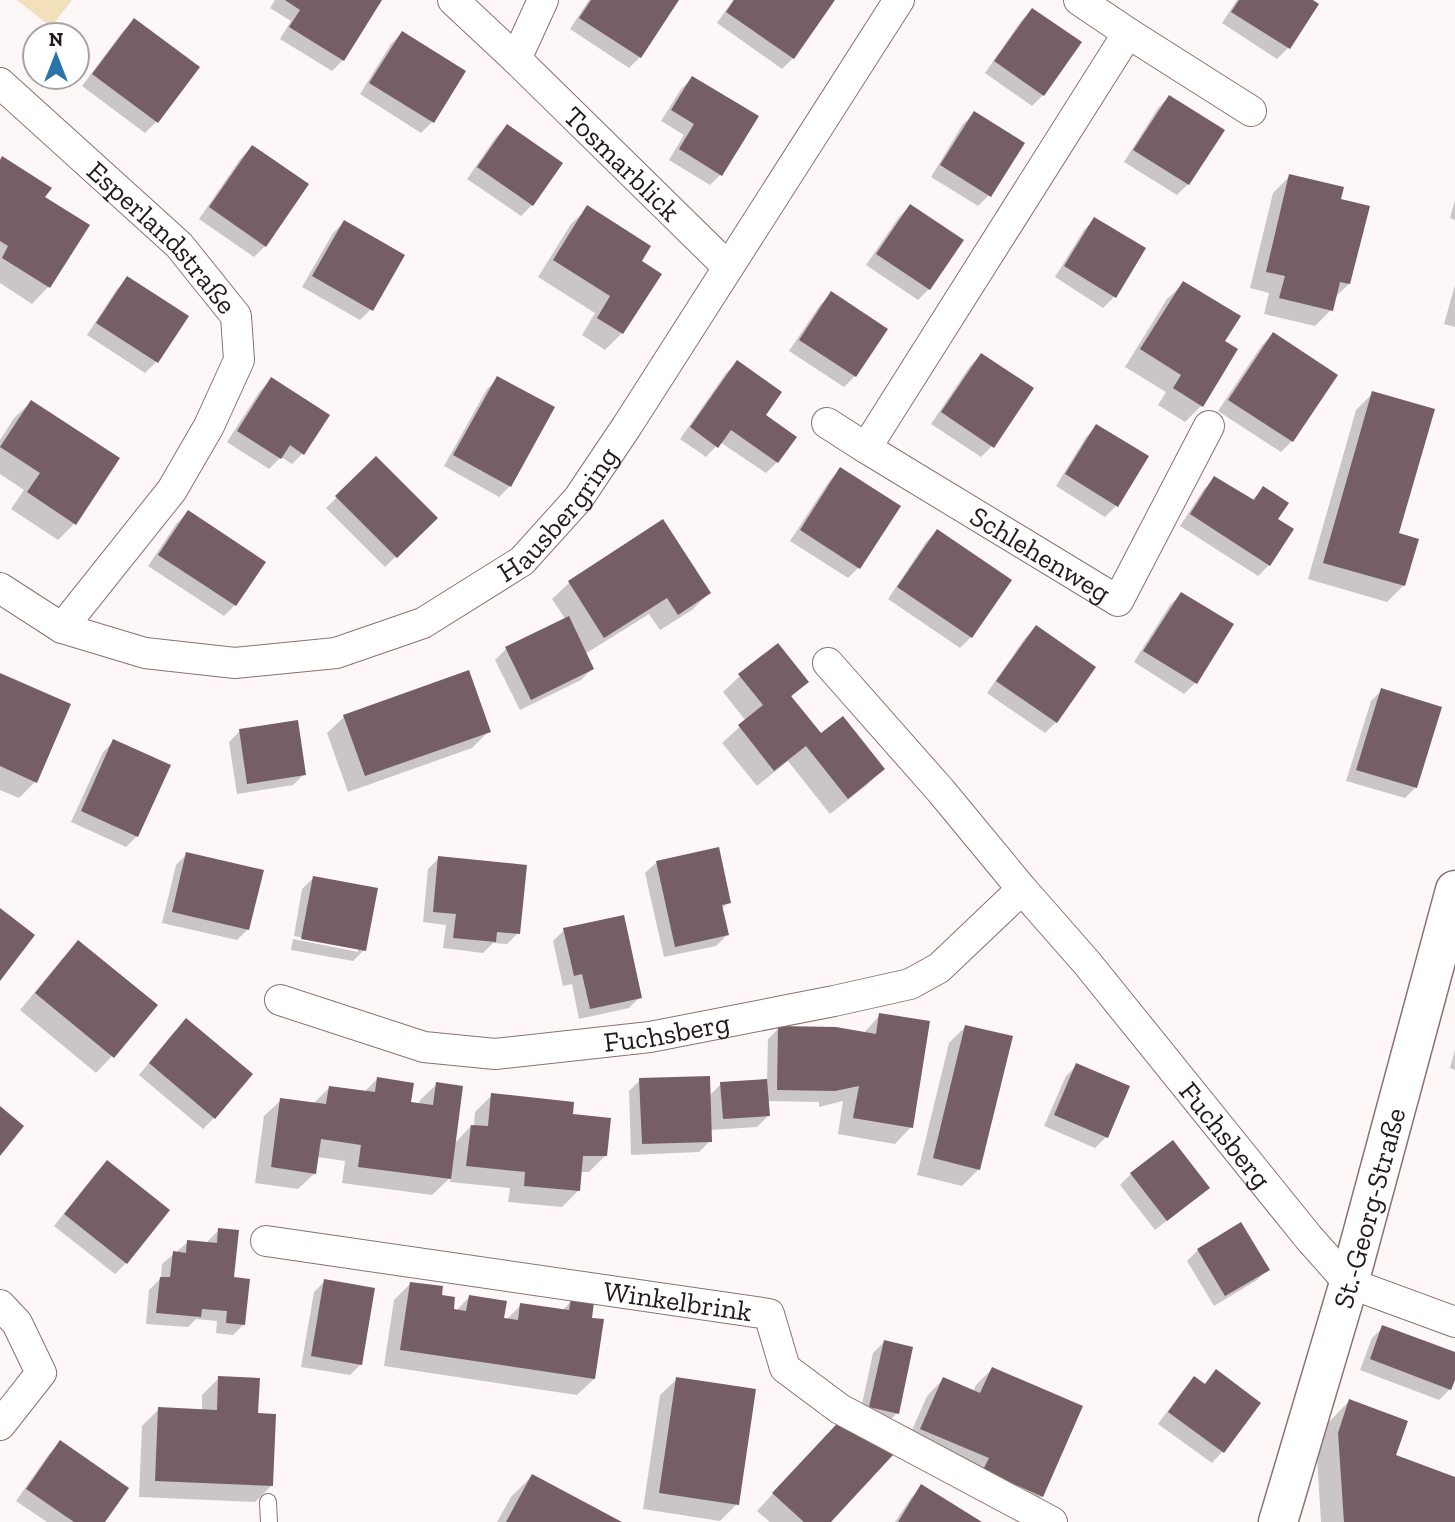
<svg xmlns="http://www.w3.org/2000/svg" width="1455" height="1522" font-family="'Zilla Slab',serif">
<style>
.green{fill:#f1e0ba}
.shadow{fill:#0003}
.building{fill:#755f65}
.lines{fill:none;stroke-linecap:round;stroke-linejoin:round}
.service-casing{stroke:#89726e;stroke-width:18}
.minor-casing{stroke:#89726e;stroke-width:32}
.tertiary-casing{stroke:#89726e;stroke-width:41}
.service{stroke:#fff;stroke-width:16}
.minor{stroke:#fff;stroke-width:30}
.tertiary{stroke:#fff;stroke-width:38}
.labels{text-anchor:middle;stroke-width:7;stroke-linejoin:round;paint-order:stroke}
.street-label{font-size:28px;fill:#231a19;stroke:#fff}
</style>
<rect width="100%" height="100%" fill="#fdf8f7"/>
<path class="green" d="M 17,0 L 72,0 L 51,27 Z"/>
<path class="shadow" d="M 275,0 L 380,0 L 343,60 L 332,71 L 280,39 L 291,21 L 270,8 Z
M 589,0 L 675,0 L 677,1 L 640,57 L 629,68 L 570,29 Z
M 733,0 L 833,0 L 793,58 L 782,69 L 717,23 Z
M 1237,0 L 1310,0 L 1317,4 L 1288,48 L 1277,59 L 1222,23 Z
M 1032,10 L 1043,95 L 1032,106 L 985,73 L 1021,21 Z
M 134,21 L 197,67 L 156,122 L 145,133 L 82,86 L 123,31 Z
M 402,33 L 432,122 L 421,133 L 360,94 L 391,44 Z
M 692,78 L 721,174 L 710,185 L 669,160 L 684,135 L 661,121 L 681,89 Z
M 1169,97 L 1188,184 L 1177,195 L 1124,162 L 1158,108 Z
M 974,113 L 989,195 L 978,206 L 931,177 L 963,124 Z
M 507,126 L 532,205 L 521,216 L 467,179 L 496,137 Z
M 252,147 L 265,246 L 254,257 L 199,219 L 241,158 Z
M 0,161 L 43,198 L 87,226 L 48,287 L 32,304 L 0,283 Z
M 1290,176 L 1339,200 L 1349,284 L 1334,298 L 1331,310 L 1315,326 L 1264,314 L 1269,293 L 1250,288 L 1273,193 Z
M 1455,200 L 1455,220 L 1450,218 Z
M 910,206 L 929,289 L 918,300 L 866,265 L 899,217 Z
M 588,208 L 639,261 L 622,333 L 605,350 L 582,335 L 595,313 L 538,277 L 571,224 Z
M 1095,219 L 1114,297 L 1103,308 L 1055,277 L 1084,230 Z
M 344,222 L 371,309 L 360,320 L 302,287 L 333,233 Z
M 128,278 L 187,317 L 156,362 L 145,373 L 87,335 L 117,289 Z
M 1184,283 L 1223,342 L 1201,406 L 1185,422 L 1158,405 L 1166,392 L 1125,367 L 1167,299 Z
M 1455,285 L 1455,327 L 1444,324 Z
M 831,294 L 885,330 L 855,376 L 844,387 L 789,351 L 820,305 Z
M 1273,334 L 1335,375 L 1292,441 L 1281,452 L 1218,411 L 1262,345 Z
M 981,355 L 992,446 L 981,457 L 931,424 L 970,366 Z
M 737,363 L 763,415 L 795,437 L 777,462 L 766,473 L 720,442 L 706,457 L 680,439 L 726,373 Z
M 498,378 L 510,486 L 499,497 L 444,466 L 487,389 Z
M 271,380 L 303,453 L 292,464 L 281,457 L 269,469 L 227,442 L 260,391 Z
M 1373,393 L 1397,534 L 1404,585 L 1387,602 L 1308,579 L 1356,410 Z
M 31,402 L 75,523 L 58,540 L 11,509 L 24,490 L 0,474 L 0,440 L 14,418 Z
M 1097,426 L 1116,506 L 1105,517 L 1056,486 L 1086,437 Z
M 376,458 L 435,518 L 385,567 L 326,508 Z
M 841,469 L 859,567 L 848,578 L 790,541 L 830,480 Z
M 1215,478 L 1251,501 L 1263,489 L 1276,519 L 1269,565 L 1258,576 L 1180,526 L 1204,489 Z
M 188,512 L 235,605 L 224,616 L 148,566 L 177,523 Z
M 663,522 L 709,593 L 692,610 L 660,630 L 649,614 L 585,654 L 592,669 L 581,680 L 520,710 L 495,660 L 506,649 L 566,620 L 552,599 L 569,583 Z
M 937,531 L 971,637 L 960,648 L 888,599 L 926,542 Z
M 1181,594 L 1231,625 L 1195,683 L 1184,694 L 1134,662 L 1170,605 Z
M 1036,627 L 1056,722 L 1045,733 L 987,693 L 1025,638 Z
M 0,674 L 35,782 L 19,798 L 0,790 Z
M 740,676 L 807,682 L 790,698 L 820,736 L 883,768 L 867,785 L 830,814 L 788,761 L 757,786 L 722,743 L 746,721 L 723,692 Z
M 1382,690 L 1416,787 L 1405,798 L 1346,781 L 1371,701 Z
M 344,717 L 489,731 L 472,748 L 348,792 L 327,733 Z
M 240,731 L 304,774 L 293,785 L 237,794 L 229,742 Z
M 114,741 L 137,836 L 126,847 L 71,822 L 103,752 Z
M 187,854 L 248,929 L 237,940 L 162,923 L 176,865 Z
M 439,858 L 518,933 L 507,944 L 493,943 L 483,953 L 443,948 L 446,925 L 423,922 L 428,869 Z
M 657,862 L 729,902 L 721,910 L 727,935 L 716,946 L 664,957 L 645,873 Z
M 313,878 L 364,950 L 353,961 L 291,950 L 293,939 L 358,952 L 358,948 L 294,936 L 302,889 Z
M 564,930 L 640,997 L 629,1008 L 579,1019 L 572,984 L 563,986 L 553,941 Z
M 79,942 L 112,1056 L 96,1073 L 20,1010 L 62,959 Z
M 880,1015 L 911,1127 L 895,1144 L 838,1134 L 843,1101 L 819,1107 L 819,1102 L 767,1101 L 768,1116 L 757,1127 L 710,1130 L 710,1141 L 699,1152 L 631,1155 L 629,1091 L 640,1080 L 709,1096 L 721,1084 L 767,1080 L 768,1039 L 779,1028 L 863,1034 Z
M 966,1026 L 979,1169 L 962,1186 L 917,1175 L 949,1043 Z
M 175,1031 L 214,1118 L 203,1129 L 139,1075 Z
M 1455,1050 L 1455,1070 L 1450,1068 Z
M 1077,1065 L 1106,1137 L 1095,1148 L 1044,1126 L 1066,1076 Z
M 377,1079 L 409,1103 L 419,1105 L 420,1100 L 437,1084 L 454,1144 L 471,1126 L 474,1127 L 475,1112 L 492,1095 L 605,1156 L 589,1172 L 580,1172 L 578,1191 L 562,1207 L 508,1202 L 510,1188 L 450,1182 L 451,1177 L 432,1195 L 342,1183 L 345,1161 L 317,1157 L 315,1173 L 298,1189 L 255,1183 L 264,1116 L 281,1100 L 313,1104 L 329,1088 L 364,1092 Z
M 107,1162 L 126,1263 L 115,1274 L 54,1226 L 96,1173 Z
M 1131,1174 L 1196,1198 L 1155,1230 L 1120,1185 Z
M 219,1230 L 244,1324 L 233,1335 L 216,1333 L 217,1321 L 196,1319 L 188,1327 L 146,1324 L 149,1290 L 161,1278 L 162,1264 L 188,1242 L 208,1244 L 208,1241 Z
M 1198,1250 L 1267,1270 L 1257,1280 L 1214,1306 L 1187,1261 Z
M 325,1281 L 361,1364 L 350,1375 L 301,1367 L 314,1292 Z
M 410,1284 L 440,1297 L 452,1310 L 456,1311 L 469,1297 L 502,1320 L 506,1320 L 521,1305 L 562,1311 L 572,1300 L 590,1319 L 594,1379 L 577,1395 L 384,1366 L 394,1300 Z
M 1383,1327 L 1455,1354 L 1455,1375 L 1450,1389 L 1439,1400 L 1360,1370 L 1372,1338 Z
M 884,1342 L 897,1413 L 886,1424 L 859,1418 L 873,1353 Z
M 992,1369 L 1042,1496 L 1025,1512 L 905,1446 L 927,1396 L 943,1379 L 973,1392 L 976,1385 Z
M 1216,1371 L 1259,1403 L 1222,1452 L 1212,1463 L 1158,1424 L 1184,1389 L 1195,1378 L 1204,1385 Z
M 219,1378 L 256,1415 L 271,1486 L 255,1502 L 139,1497 L 142,1426 L 159,1409 L 202,1411 L 202,1395 Z
M 677,1379 L 737,1504 L 720,1521 L 643,1509 L 660,1395 Z
M 1349,1401 L 1394,1456 L 1455,1478 L 1455,1522 L 1321,1522 L 1317,1456 L 1328,1423 Z
M 830,1432 L 829,1522 L 770,1522 L 757,1511 Z
M 60,1443 L 103,1522 L 47,1522 L 16,1501 L 49,1454 Z
M 532,1476 L 618,1522 L 497,1522 L 511,1497 Z
M 922,1487 L 979,1522 L 895,1522 L 911,1498 Z"/>
<path class="building" d="M 285,0 L 382,0 L 344,61 L 289,27 L 300,10 Z
M 591,0 L 679,0 L 641,58 L 579,18 Z
M 734,0 L 835,0 L 794,59 L 726,12 Z
M 1239,0 L 1313,0 L 1319,4 L 1290,49 L 1231,12 Z
M 1032,8 L 1082,42 L 1044,96 L 994,61 Z
M 134,18 L 200,67 L 158,123 L 92,74 Z
M 402,31 L 466,71 L 434,123 L 369,83 Z
M 692,76 L 759,116 L 722,176 L 679,149 L 694,124 L 671,110 Z
M 1169,95 L 1225,130 L 1189,185 L 1133,150 Z
M 974,111 L 1025,143 L 991,197 L 940,165 Z
M 507,124 L 563,163 L 533,206 L 477,167 Z
M 252,145 L 309,184 L 266,247 L 209,207 Z
M 2,156 L 52,188 L 45,197 L 90,225 L 50,288 L 2,258 L 8,246 L 0,241 L 0,160 Z
M 1289,174 L 1344,187 L 1341,199 L 1370,206 L 1350,284 L 1340,282 L 1333,311 L 1279,298 L 1285,276 L 1266,272 Z
M 910,204 L 964,240 L 930,290 L 876,254 Z
M 587,205 L 651,246 L 642,261 L 662,274 L 623,334 L 597,318 L 610,296 L 553,260 Z
M 1094,217 L 1146,248 L 1116,298 L 1064,266 Z
M 344,220 L 405,255 L 373,311 L 312,276 Z
M 127,276 L 189,316 L 158,363 L 96,323 Z
M 1183,281 L 1241,316 L 1225,341 L 1238,349 L 1203,407 L 1173,388 L 1181,375 L 1140,349 Z
M 831,291 L 888,329 L 856,377 L 799,340 Z
M 1273,332 L 1338,375 L 1293,442 L 1228,400 Z
M 981,353 L 1034,388 L 994,448 L 941,412 Z
M 737,360 L 782,392 L 766,415 L 797,437 L 778,463 L 731,430 L 718,448 L 690,427 Z
M 497,376 L 555,407 L 511,487 L 453,455 Z
M 271,377 L 330,415 L 304,455 L 290,445 L 281,459 L 237,431 Z
M 1372,391 L 1435,409 L 1399,533 L 1419,539 L 1405,586 L 1323,563 Z
M 31,400 L 120,458 L 76,525 L 27,492 L 40,473 L 0,447 Z
M 1096,424 L 1149,456 L 1118,507 L 1065,474 Z
M 376,456 L 438,518 L 397,558 L 335,496 Z
M 840,467 L 901,506 L 860,569 L 800,530 Z
M 1214,476 L 1254,500 L 1263,486 L 1289,503 L 1278,519 L 1294,529 L 1270,566 L 1190,514 Z
M 188,510 L 266,562 L 236,606 L 158,555 Z
M 663,519 L 711,593 L 678,615 L 667,598 L 604,638 L 568,581 Z
M 937,529 L 1012,580 L 972,638 L 897,587 Z
M 1181,592 L 1234,624 L 1197,684 L 1143,651 Z
M 569,616 L 594,669 L 531,700 L 505,647 Z
M 1036,625 L 1096,667 L 1057,723 L 996,681 Z
M 778,643 L 809,682 L 791,696 L 821,733 L 843,716 L 885,769 L 848,799 L 806,746 L 774,771 L 738,725 L 763,705 L 738,674 Z
M 469,670 L 491,732 L 365,776 L 343,715 Z
M 0,673 L 71,704 L 37,783 L 0,766 Z
M 1381,688 L 1442,707 L 1417,788 L 1356,770 Z
M 298,720 L 306,775 L 247,784 L 239,729 Z
M 113,739 L 171,765 L 138,837 L 81,811 Z
M 719,847 L 731,903 L 722,905 L 729,935 L 675,947 L 656,861 Z
M 186,852 L 264,870 L 249,930 L 172,912 Z
M 438,856 L 527,865 L 520,934 L 497,932 L 496,942 L 453,938 L 456,914 L 433,912 Z
M 313,876 L 378,888 L 366,951 L 301,939 Z
M 0,908 L 35,935 L 0,981 Z
M 624,915 L 642,998 L 590,1009 L 582,974 L 574,976 L 563,928 Z
M 78,940 L 158,1005 L 114,1058 L 35,993 Z
M 879,1013 L 930,1021 L 913,1128 L 853,1118 L 859,1086 L 835,1091 L 777,1090 L 778,1026 L 836,1027 L 876,1034 Z
M 186,1018 L 253,1074 L 215,1119 L 149,1063 Z
M 965,1025 L 1013,1036 L 980,1170 L 933,1158 Z
M 1076,1063 L 1130,1086 L 1108,1138 L 1054,1115 Z
M 710,1076 L 712,1142 L 642,1144 L 639,1078 Z
M 377,1077 L 414,1083 L 411,1102 L 433,1105 L 436,1082 L 463,1086 L 451,1179 L 358,1167 L 361,1145 L 321,1139 L 316,1174 L 271,1167 L 280,1098 L 326,1104 L 329,1086 L 375,1092 Z
M 767,1079 L 770,1116 L 723,1119 L 720,1082 Z
M 491,1093 L 574,1102 L 573,1114 L 611,1118 L 607,1156 L 583,1156 L 580,1191 L 524,1186 L 525,1172 L 466,1166 L 471,1125 L 488,1126 Z
M 0,1106 L 24,1126 L 0,1156 Z
M 1173,1140 L 1210,1188 L 1167,1221 L 1130,1173 Z
M 107,1160 L 170,1210 L 127,1264 L 64,1214 Z
M 1241,1222 L 1270,1270 L 1225,1296 L 1197,1249 Z
M 218,1228 L 239,1230 L 234,1277 L 250,1279 L 245,1325 L 226,1323 L 227,1311 L 202,1309 L 201,1317 L 156,1313 L 160,1277 L 170,1277 L 173,1251 L 186,1253 L 187,1240 L 217,1243 Z
M 324,1279 L 375,1288 L 362,1365 L 311,1356 Z
M 410,1282 L 443,1286 L 442,1295 L 455,1297 L 454,1309 L 466,1311 L 469,1295 L 507,1301 L 504,1318 L 518,1320 L 520,1303 L 569,1310 L 571,1298 L 594,1302 L 592,1318 L 604,1319 L 595,1379 L 400,1350 Z
M 1382,1325 L 1455,1352 L 1455,1380 L 1451,1390 L 1370,1359 Z
M 884,1340 L 913,1347 L 899,1414 L 869,1407 Z
M 992,1367 L 1083,1406 L 1043,1497 L 983,1470 L 989,1458 L 920,1429 L 943,1377 L 980,1393 Z
M 1216,1369 L 1261,1403 L 1224,1453 L 1168,1412 L 1194,1376 L 1205,1384 Z
M 218,1376 L 260,1378 L 258,1413 L 276,1414 L 273,1486 L 155,1481 L 158,1407 L 217,1410 Z
M 676,1377 L 756,1389 L 739,1505 L 659,1493 Z
M 1349,1399 L 1408,1421 L 1396,1455 L 1455,1477 L 1455,1522 L 1344,1522 L 1338,1433 Z
M 847,1413 L 893,1455 L 831,1522 L 804,1522 L 772,1493 Z
M 60,1440 L 129,1488 L 105,1522 L 74,1522 L 26,1489 Z
M 532,1474 L 622,1522 L 506,1522 Z
M 921,1484 L 982,1522 L 898,1522 Z"/>
<g class="lines">
<defs>
<path id="service" d="M 268,1502 L 269,1522"/>
<g id="minor">
<path d="M 453,0 L 516,59"/>
<path id="s1" d="M 543,0 L 516,59 L 728,267"/>
<path id="s2" d="M 1079,0 L 1128,33 L 866,448 L 1118,601 L 1209,426"/>
<path d="M 1128,33 L 1251,111"/>
<path id="s3" d="M 0,83 L 179,245 L 236,316 L 239,360 L 209,426 L 172,490 L 62,628"/>
<path d="M 827,423 L 866,448"/>
<path id="s4" d="M 0,588 L 62,628 L 145,653 L 235,663 L 336,653 L 423,623 L 522,561 L 578,499 L 627,426 L 899,0"/>
<path d="M 828,663 L 941,791 L 1022,889"/>
<path id="s5" d="M 280,1000 L 424,1047 L 495,1054 L 650,1037 L 834,1001 L 910,984 L 939,968 L 1022,889 L 1087,963 L 1309,1238 L 1349,1283 L 1455,1322"/>
<path id="s6" d="M 266,1241 L 769,1314 L 785,1368 L 840,1409 L 1052,1522"/>
<path d="M 0,1305 L 17,1323 L 41,1373 L 0,1425"/>
</g>
<g id="tertiary">
<path id="s7" d="M 1278,1522 L 1349,1283 L 1455,890"/>
</g>
</defs>
<use href="#service" class="service-casing"/>
<use href="#minor" class="minor-casing"/>
<use href="#tertiary" class="tertiary-casing"/>
<use href="#service" class="service"/>
<use href="#minor" class="minor"/>
<use href="#tertiary" class="tertiary"/>
</g>
<g class="labels">
<g class="street-label">
<text dy="10" stroke="none"><textPath href="#s1" startOffset="214">Tosmarblick</textPath></text>
<text dy="10" stroke="none"><textPath href="#s3" startOffset="224">Esperlandstraße</textPath></text>
<text dy="10" stroke="none"><textPath href="#s4" startOffset="620">Hausbergring</textPath></text>
<text dy="10" stroke="none"><textPath href="#s2" startOffset="754">Schlehenweg</textPath></text>
<text dy="10" stroke="none"><textPath href="#s5" startOffset="396">Fuchsberg</textPath></text>
<text dy="10" stroke="none"><textPath href="#s5" startOffset="1111">Fuchsberg</textPath></text>
<text dy="10" stroke="none"><textPath href="#s7" startOffset="327">St.-Georg-Straße</textPath></text>
<text dy="10" stroke="none"><textPath href="#s6" startOffset="416">Winkelbrink</textPath></text>
</g>
</g>
<g transform="translate(56 56)"><circle r="33" fill="#ffffff" stroke="#a7a3a3" stroke-width="2"/>
<path d="M0-5L12 26L0 18L-12 26Z" fill="#2b74a8"/>
<text y="-10" font-size="19" font-weight="bold" text-anchor="middle" fill="#231a19">N</text>
</g>
</svg>
